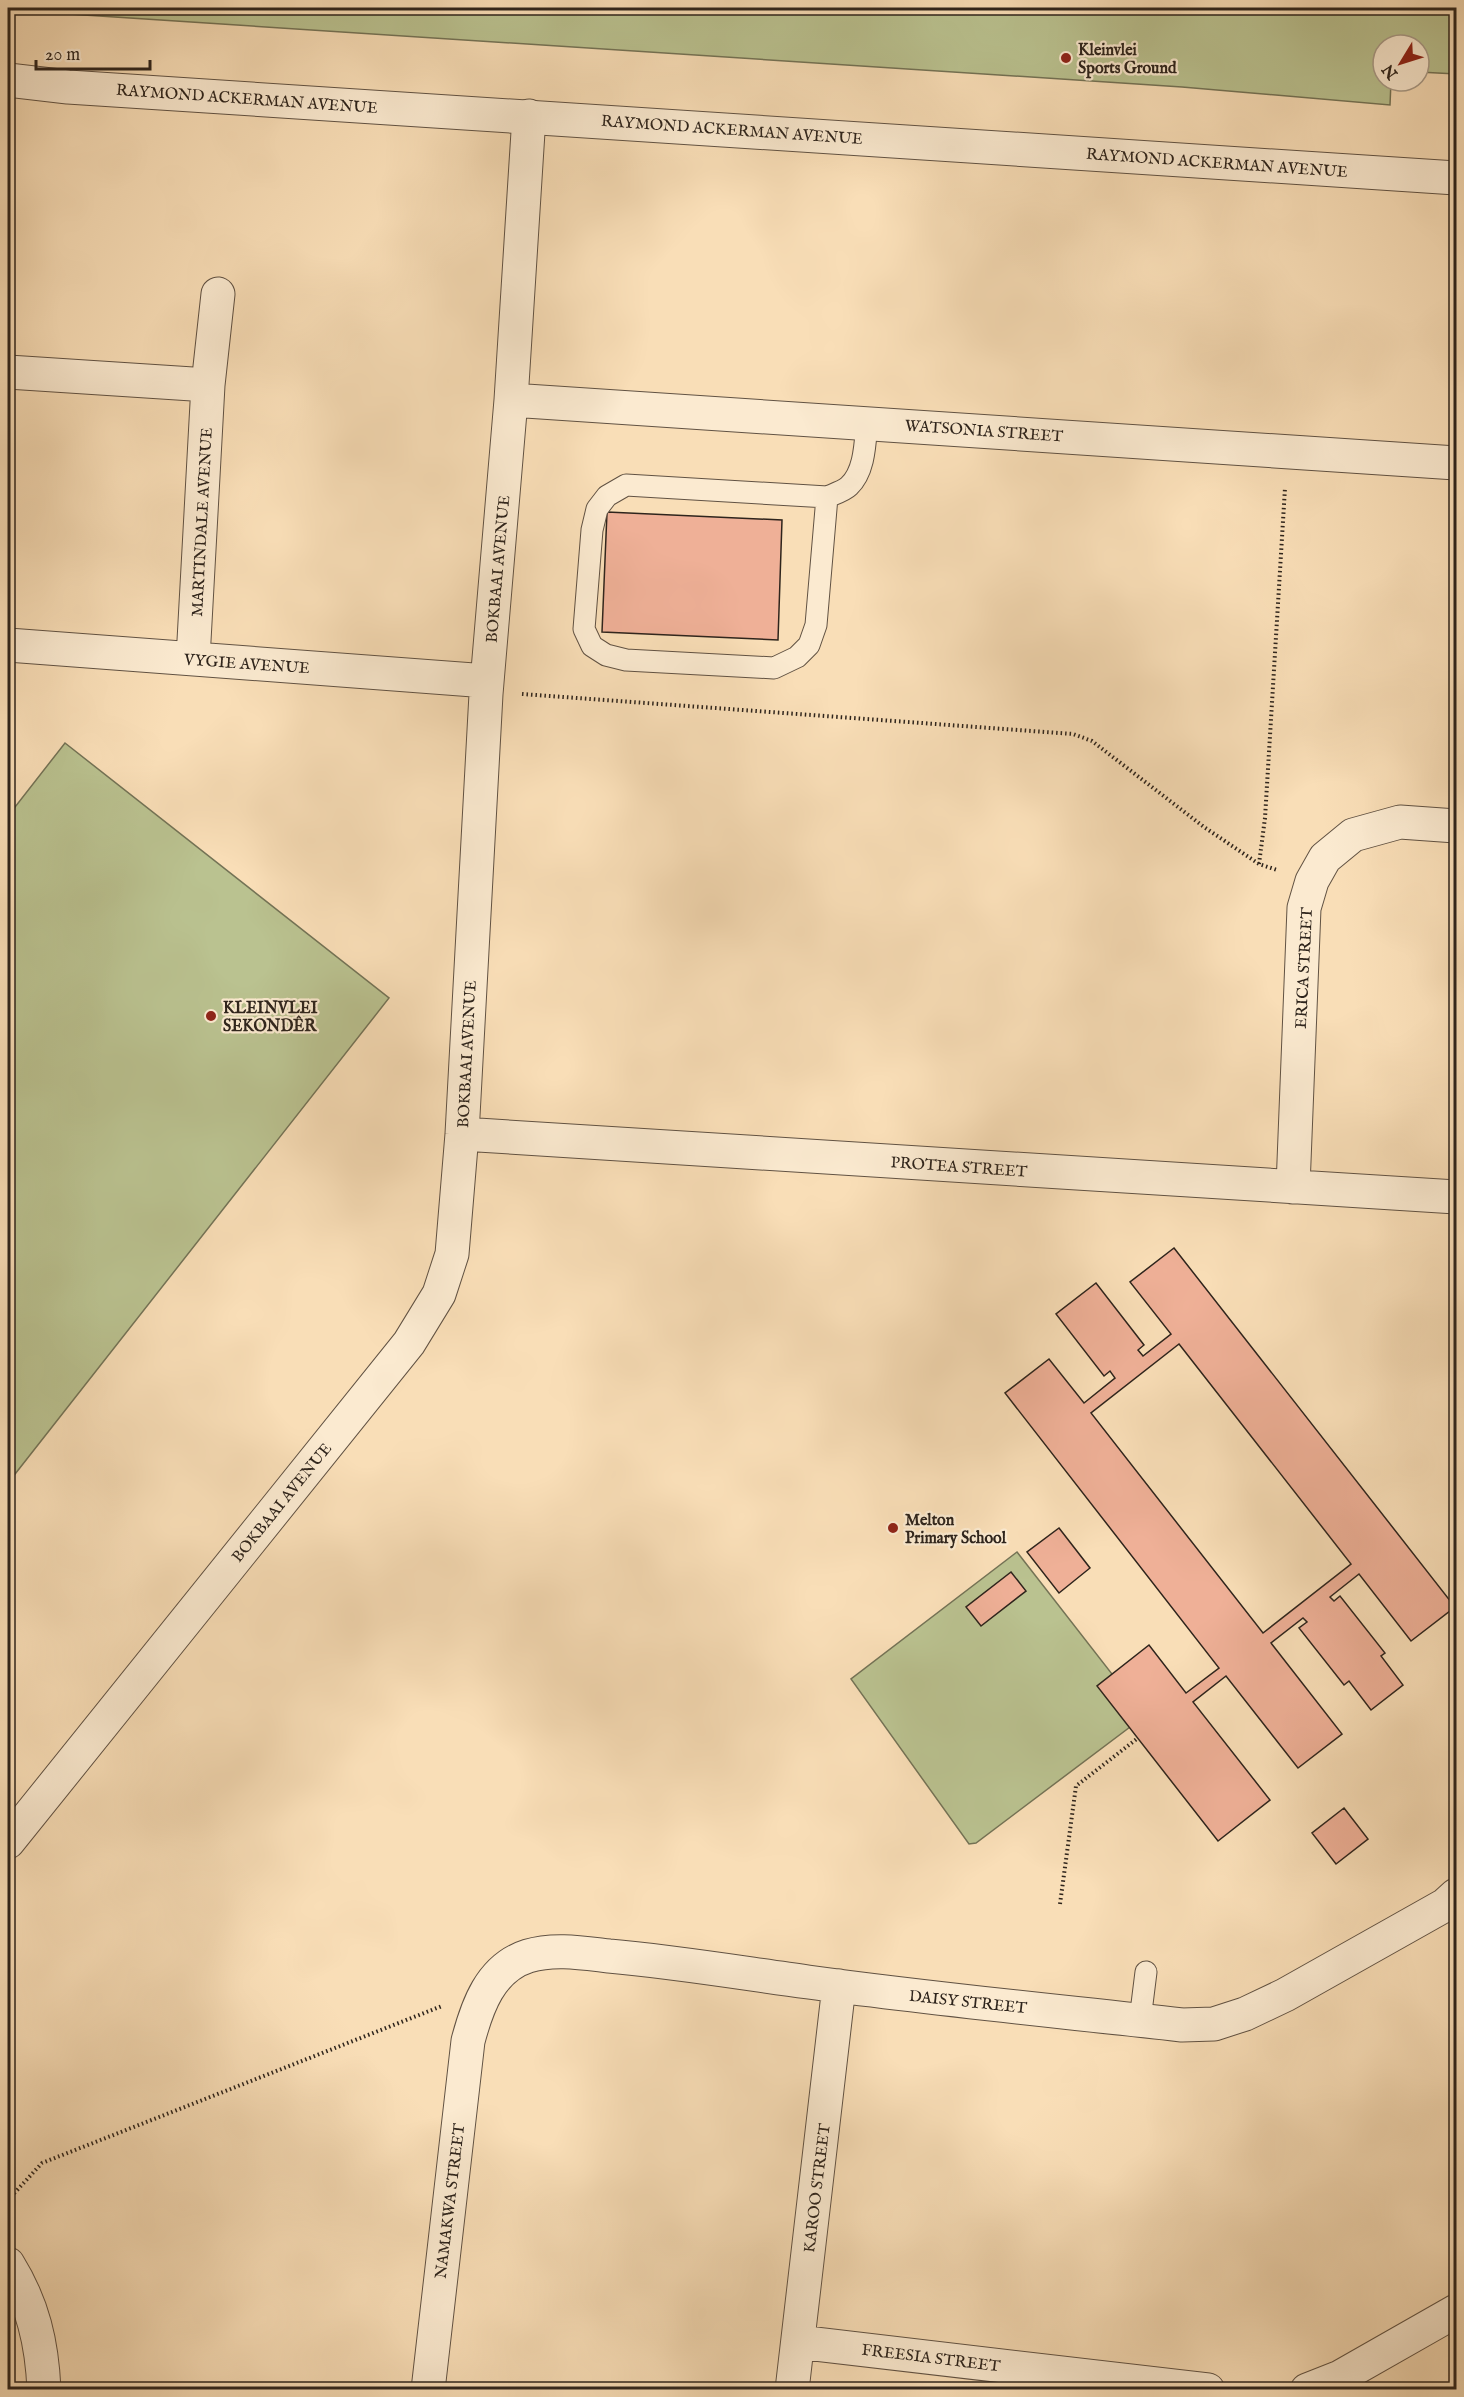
<svg xmlns="http://www.w3.org/2000/svg" width="1464" height="2397" font-family="'IM FELL English',serif">
<style>
.garden{fill:#bac290;stroke:#747356;stroke-width:1.5}
.building{fill:#efb097;stroke:#2e241c;stroke-width:1.5;fill-rule:evenodd}
.lines{fill:none;stroke-linecap:round;stroke-linejoin:round}
.service-casing{stroke:#615243;stroke-width:23}
.minor-casing{stroke:#615243;stroke-width:35}
.tertiary-casing{stroke:#615243;stroke-width:35}
.path{stroke:#2e241c;stroke-width:4;stroke-dasharray:1.5 3;stroke-linecap:butt}
.service{stroke:#fbead0;stroke-width:21}
.minor{stroke:#fbead0;stroke-width:33}
.tertiary{stroke:#fbead0;stroke-width:33}
.poi-dot{fill:#8f2418;stroke:#fbead0;stroke-width:2}
.labels{text-anchor:middle;stroke-width:4.5;stroke-linejoin:round;paint-order:stroke}
.poi-label{font-size:16px;font-weight:bold;fill:#2e241c;stroke:#fbead0;text-anchor:start}
.street-label{font-size:16px;fill:#2e241c;stroke:#fbead0}
</style>
<rect width="100%" height="100%" fill="#f9deb7"/>
<filter id="stains"><feTurbulence type="fractalNoise" baseFrequency=".00333" numOctaves="4"/><feColorMatrix values="0 0 0 0 .2 0 0 0 0 .09 0 0 0 0 .02 0 0 0 .5 -.17"/></filter>
<radialGradient id="worn" r=".72"><stop offset=".6" stop-color="#630" stop-opacity="0"/><stop offset="1" stop-color="#630" stop-opacity=".3"/></radialGradient>
<path class="garden" d="M 8,8 L 1456,8 L 1456,74 L 1419,72 L 1419,45 L 1383,45 L 1383,81 L 1391,81 L 1390,105 L 1182,87 L 8,10 Z
M 65,743 L 389,998 L 8,1483 L 8,816 Z
M 1017,1552 L 1112,1674 L 1130,1727 L 976,1843 L 969,1844 L 851,1679 Z"/>
<path class="building" d="M 607,512 L 782,520 L 778,640 L 602,632 Z
M 1174,1248 L 1455,1607 L 1411,1641 L 1359,1574 L 1330,1597 L 1334,1601 L 1340,1596 L 1385,1653 L 1381,1656 L 1403,1685 L 1371,1710 L 1349,1681 L 1344,1685 L 1299,1628 L 1307,1622 L 1303,1618 L 1271,1643 L 1342,1734 L 1298,1768 L 1226,1676 L 1193,1702 L 1270,1800 L 1218,1841 L 1097,1686 L 1149,1645 L 1186,1693 L 1219,1668 L 1005,1393 L 1049,1359 L 1084,1403 L 1115,1378 L 1110,1371 L 1104,1376 L 1056,1314 L 1096,1283 L 1144,1345 L 1138,1350 L 1143,1356 L 1171,1334 L 1130,1282 ZM 1179,1344 L 1351,1564 L 1263,1633 L 1091,1413 Z
M 1059,1528 L 1090,1568 L 1059,1593 L 1027,1552 Z
M 1011,1572 L 1026,1591 L 981,1626 L 966,1607 Z
M 1344,1808 L 1368,1839 L 1336,1864 L 1312,1833 Z"/>
<g class="lines">
<defs>
<path id="service" d="M 827,497 L 816,625 L 809,645 L 797,657 L 774,668 L 626,660 L 606,655 L 592,646 L 584,629 L 592,530 L 597,509 L 607,496 L 626,485 L 827,497 C 834,494 844,491 849,486 C 865,471 865,443 867,422
M 1140,2020 L 1146,1972"/>
<path id="minor" d="M 8,372 L 208,385
M 511,400 L 1456,463
M 8,645 L 487,681
M 193,659 L 208,385 L 218,294
M 462,1134 L 1456,1197
M 1293,1187 L 1304,908 L 1312,881 L 1325,858 L 1353,835 L 1400,822 L 1456,826
M 8,1842 L 409,1343 L 439,1294 L 452,1254 L 462,1134 L 486,694 L 511,400 L 529,116
M 8,2264 C 33,2304 42,2343 44,2390
M 798,2342 L 1208,2390
M 428,2390 L 468,2041 C 477,2007 490,1968 528,1956 C 554,1948 583,1953 609,1956 C 676,1962 742,1973 808,1982 C 932,1999 1057,2011 1182,2025 L 1214,2024 L 1245,2014 L 1285,1995 L 1445,1905 L 1456,1895
M 792,2390 L 839,1986
M 1307,2390 L 1340,2377 L 1456,2311"/>
<path id="tertiary" d="M 8,80 L 68,87 L 1456,178"/>
</defs>
<use href="#service" class="service-casing"/>
<use href="#minor" class="minor-casing"/>
<use href="#tertiary" class="tertiary-casing"/>
<path class="path" d="M 522,694 L 1073,734 L 1092,741 L 1204,827 L 1259,864 L 1277,870
M 1259,864 L 1265,818 L 1285,488
M 1060,1904 L 1076,1786 L 1138,1738
M 8,2200 L 42,2163 L 442,2006"/>
<use href="#service" class="service"/>
<use href="#minor" class="minor"/>
<use href="#tertiary" class="tertiary"/>
</g>
<g class="poi-dot">
<circle cx="1066" cy="58" r="6"/>
<circle cx="211" cy="1016" r="6"/>
<circle cx="893" cy="1528" r="6"/>
</g>
<g class="labels">
<g class="poi-label">
<text x="1078" y="55">Kleinvlei<tspan x="1078" dy="18">Sports Ground</tspan></text>
<text x="223" y="1013">KLEINVLEI<tspan x="223" dy="18">SEKONDÊR</tspan></text>
<text x="905" y="1525">Melton<tspan x="905" dy="18">Primary School</tspan></text>
</g>
<g class="street-label">
<text transform="translate(247 98) rotate(4)" y="6">RAYMOND ACKERMAN AVENUE</text>
<text transform="translate(732 129) rotate(4)" y="6">RAYMOND ACKERMAN AVENUE</text>
<text transform="translate(1217 162) rotate(4)" y="6">RAYMOND ACKERMAN AVENUE</text>
<text transform="translate(984 430) rotate(4)" y="6">WATSONIA STREET</text>
<text transform="translate(201 522) rotate(-87)" y="6">MARTINDALE AVENUE</text>
<text transform="translate(497 569) rotate(-85)" y="6">BOKBAAI AVENUE</text>
<text transform="translate(247 663) rotate(4)" y="6">VYGIE AVENUE</text>
<text transform="translate(1303 968) rotate(-87)" y="6">ERICA STREET</text>
<text transform="translate(466 1054) rotate(-87)" y="6">BOKBAAI AVENUE</text>
<text transform="translate(959 1166) rotate(4)" y="6">PROTEA STREET</text>
<text transform="translate(281 1502) rotate(-51)" y="6">BOKBAAI AVENUE</text>
<text transform="translate(968 2001) rotate(6)" y="6">DAISY STREET</text>
<text transform="translate(816 2188) rotate(-83)" y="6">KAROO STREET</text>
<text transform="translate(449 2201) rotate(-83)" y="6">NAMAKWA STREET</text>
<text transform="translate(931 2357) rotate(7)" y="6">FREESIA STREET</text>
</g>
</g>
<rect width="1464" height="2397" fill="none" stroke="#f9deb7" stroke-width="30"/>
<rect x="9" y="9" width="1446" height="2379" fill="none" stroke="#2e241c" stroke-width="3"/>
<rect x="15" y="15" width="1434" height="2367" fill="none" stroke="#2e241c" stroke-width="1.5"/>
<g transform="translate(1401 63) rotate(232)"><circle r="28" fill="#fbead0" stroke="#a99b88" stroke-width="1.5"/>
<path d="M0-4.5L10 22L0 15L-10 22Z" fill="#8f2418"/>
<text y="-9" font-size="16" font-weight="bold" text-anchor="middle" fill="#2e241c">N</text>
</g>
<path d="M36 60v9h114v-9" fill="none" stroke="#2e241c" stroke-width="3"/>
<text x="45" y="60" font-size="18" fill="#2e241c" stroke="#fbead0" stroke-width="4.5" paint-order="stroke">20 m</text>
<rect width="100%" height="100%" filter="url(#stains)"/>
<rect width="100%" height="100%" fill="url(#worn)"/>
</svg>
